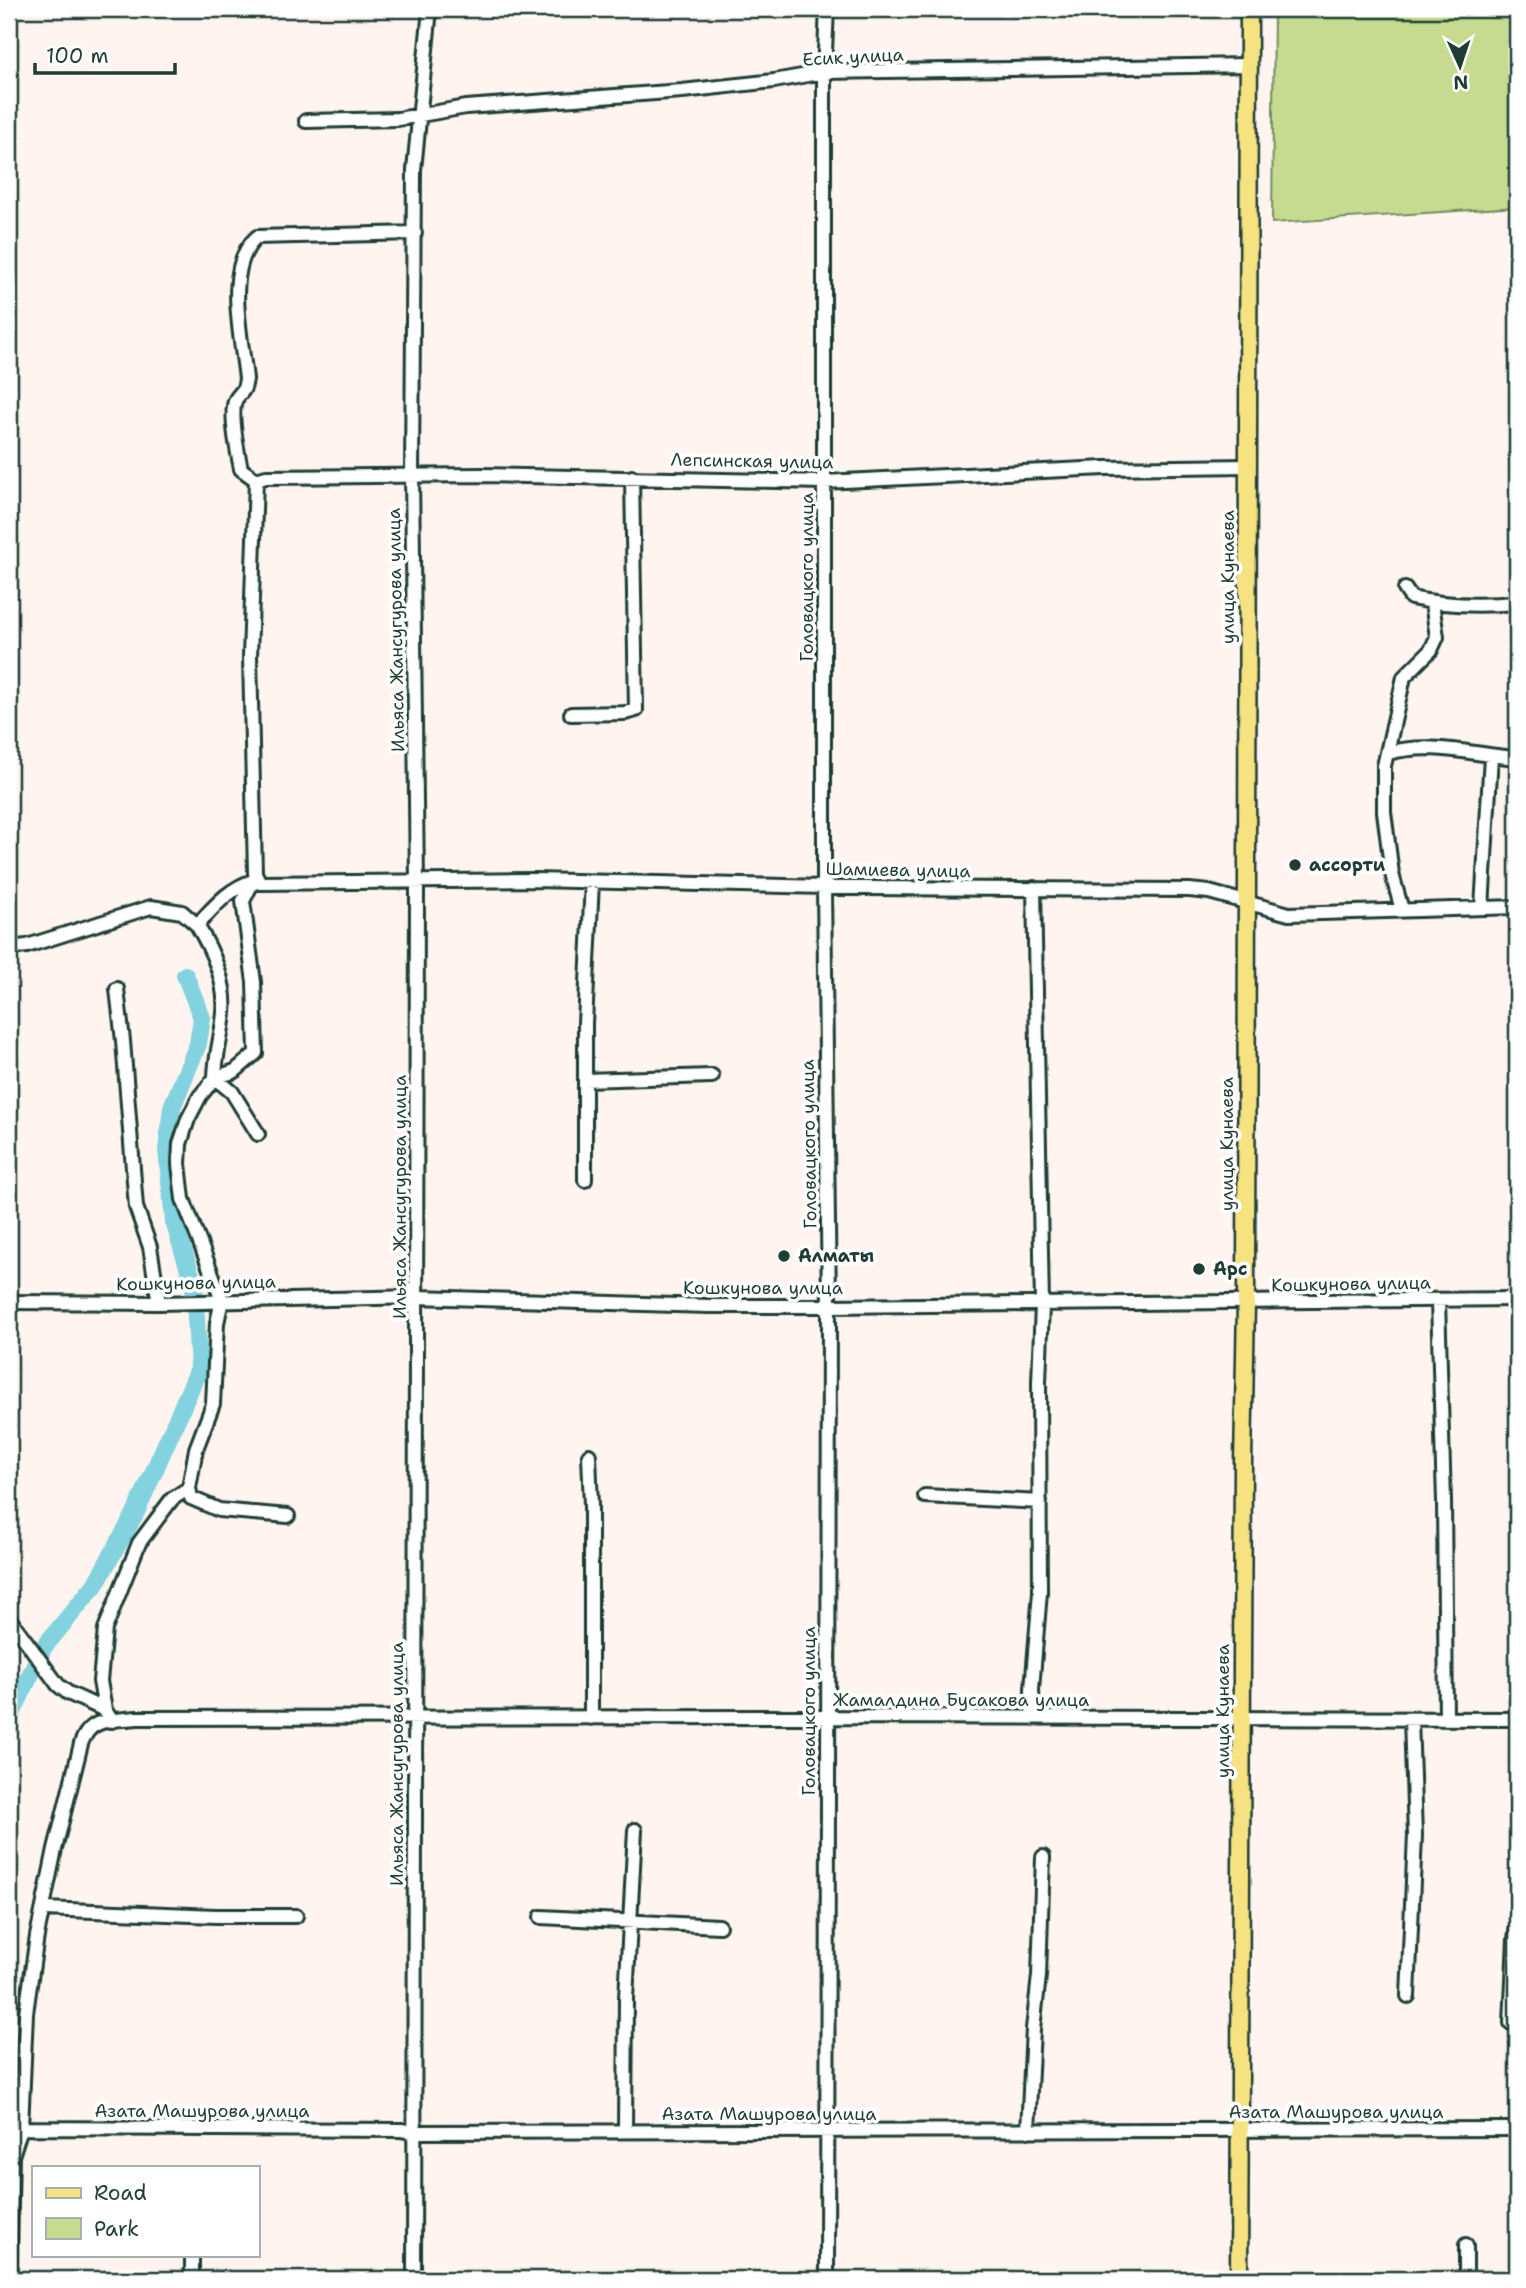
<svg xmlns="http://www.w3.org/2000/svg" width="1526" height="2288" font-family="'Shantell Sans',sans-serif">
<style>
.green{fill:#c6db90;stroke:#728c62;stroke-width:2}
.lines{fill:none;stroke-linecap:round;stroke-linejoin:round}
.river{stroke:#82d2df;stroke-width:18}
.minor-casing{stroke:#1f3d34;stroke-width:18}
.major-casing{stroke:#1f3d34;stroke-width:21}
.minor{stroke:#fff;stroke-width:12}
.major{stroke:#f7e281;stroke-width:16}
.poi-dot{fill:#1f3d34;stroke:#fff;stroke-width:2.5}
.labels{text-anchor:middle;stroke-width:7;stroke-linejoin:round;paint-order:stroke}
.street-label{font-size:18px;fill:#1f3d34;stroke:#fff}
.poi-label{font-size:18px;font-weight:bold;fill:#1f3d34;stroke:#fff;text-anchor:start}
</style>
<rect width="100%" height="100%" fill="#fff4ef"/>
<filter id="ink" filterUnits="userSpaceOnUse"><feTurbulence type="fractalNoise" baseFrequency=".0143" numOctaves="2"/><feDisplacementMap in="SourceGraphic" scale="14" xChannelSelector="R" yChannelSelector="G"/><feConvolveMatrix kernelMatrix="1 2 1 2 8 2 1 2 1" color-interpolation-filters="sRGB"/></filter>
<g filter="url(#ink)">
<path class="green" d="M 1274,9 L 1517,9 L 1517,207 L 1272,223 Z"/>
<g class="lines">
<path class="river" d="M 9,1720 L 43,1648 L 95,1585 L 136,1512 L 199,1369 L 194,1285 L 174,1222 L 167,1150 L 172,1107 L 198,1044 L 202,1018 L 185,975"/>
<defs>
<path id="minor" d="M 306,121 L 398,119 L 466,107 L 682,91 L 774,81 L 824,72 L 1249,65
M 256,480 L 250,657 L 255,873 L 260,883 L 534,880 L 865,888 L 1189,890 L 1209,892 L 1289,914 L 1517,907
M 256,480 L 266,477 L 481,475 L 824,482 L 1105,468 L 1249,466
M 256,480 L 241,469 C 238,454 229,412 236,399 C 242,390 244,393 246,379 C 242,339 223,266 257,237 L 415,233
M 1405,589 L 1411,598 C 1447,606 1481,606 1517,603
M 571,714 L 625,713 L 636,710 L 632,477
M 1388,753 C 1431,741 1474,755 1517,758
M 260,883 L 253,881 L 243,901 L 254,982 L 256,1053 L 235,1071 L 215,1078 L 200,1096 L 188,1119 L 180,1144 L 179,1164 L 183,1199 L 222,1300 L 217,1323 L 213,1404 L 196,1449 L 189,1488 L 191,1498 L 219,1510 L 288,1516
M 1482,908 L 1491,756
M 1402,910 L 1392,874 L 1384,812 L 1384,766 L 1404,677 L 1431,650 L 1437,637 L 1432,603
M 197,925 C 212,950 227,983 224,1013 C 222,1035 215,1056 215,1078 L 232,1092 L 258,1134
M 9,948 L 27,946 L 151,907 L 182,912 L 197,925 C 214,907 228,889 253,881
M 117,989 L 123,1041 L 136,1207 L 150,1247 L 159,1303
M 585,1080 L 712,1076
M 585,1180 L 585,1023 L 592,882
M 1438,1301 L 1444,1501 L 1446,1719
M 9,1302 L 159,1303 L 417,1297 L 708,1306 L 829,1306 L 1517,1299
M 589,1455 L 591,1506 L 591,1718
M 925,1496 L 1040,1502
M 9,1618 L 58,1685 L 68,1693 L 105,1710
M 1033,1718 L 1032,1689 L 1040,1592 L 1039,1382 L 1042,1305 L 1034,888
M 112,1721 L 105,1710 L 100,1681 L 105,1629 L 139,1543 L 172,1499 L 189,1488
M 44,1909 L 216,1916 L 296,1916
M 541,1917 L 719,1926
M 1408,1996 L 1415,1835 L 1411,1719
M 1511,2023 L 1515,1939 L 1517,1927
M 21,2128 L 401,2130 L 414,2132 L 1517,2129
M 625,2131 L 626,1998 L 635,1830
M 1028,2131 L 1033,2029 L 1039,1976 L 1043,1857
M 192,2255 L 192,2279
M 9,2279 L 12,2156 L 21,2128 L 26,2013 L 37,1936 L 55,1849 L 81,1744 C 90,1716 113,1721 137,1718 L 826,1717 L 1517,1719
M 414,2279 L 417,882 L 412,476 L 414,170 L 430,9
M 827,2279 L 829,1306 L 824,887 L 824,72 L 827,9
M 1466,2279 L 1466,2245"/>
<path id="major" d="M 1239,2279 L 1243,1463 L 1246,1303 L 1249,9"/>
</defs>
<use href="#minor" class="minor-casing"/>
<use href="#major" class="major-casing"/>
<use href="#minor" class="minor"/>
<use href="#major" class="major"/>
</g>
</g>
<g class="poi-dot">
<circle cx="1295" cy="865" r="7"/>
<circle cx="784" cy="1256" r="7"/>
<circle cx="1199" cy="1269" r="7"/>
</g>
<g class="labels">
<g class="street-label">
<text transform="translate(853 57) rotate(-3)" y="6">Есик улица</text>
<text transform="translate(752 461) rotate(1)" y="6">Лепсинская улица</text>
<text transform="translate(807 577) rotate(-90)" y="6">Головацкого улица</text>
<text transform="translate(1228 577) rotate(-90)" y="6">улица Кунаева</text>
<text transform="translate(396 630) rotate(-91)" y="6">Ильяса Жансугурова улица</text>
<text transform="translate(898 870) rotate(1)" y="6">Шамиева улица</text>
<text transform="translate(809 1144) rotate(-91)" y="6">Головацкого улица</text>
<text transform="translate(1227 1144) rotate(-90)" y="6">улица Кунаева</text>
<text transform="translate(400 1197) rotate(-90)" y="6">Ильяса Жансугурова улица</text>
<text transform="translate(196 1283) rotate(-1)" y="6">Кошкунова улица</text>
<text transform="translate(1351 1284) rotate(-1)" y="6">Кошкунова улица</text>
<text x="763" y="1294">Кошкунова улица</text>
<text x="961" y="1706">Жамалдина Бусакова улица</text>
<text transform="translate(809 1711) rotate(-90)" y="6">Головацкого улица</text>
<text transform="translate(1223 1711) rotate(-90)" y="6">улица Кунаева</text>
<text transform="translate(397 1764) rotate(-90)" y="6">Ильяса Жансугурова улица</text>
<text x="202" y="2117">Азата Машурова улица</text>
<text x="1336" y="2118">Азата Машурова улица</text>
<text x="769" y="2120">Азата Машурова улица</text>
</g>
<g class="poi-label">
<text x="1309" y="871">ассорти</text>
<text x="798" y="1262">Алматы</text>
<text x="1213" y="1275">Арс</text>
</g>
</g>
<rect width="1526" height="2288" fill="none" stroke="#fff" stroke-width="35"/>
<rect x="18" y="18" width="1491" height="2253" fill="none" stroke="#1f3d34" stroke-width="2.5" filter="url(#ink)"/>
<rect x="32" y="2166" width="228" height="91" fill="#ffffff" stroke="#a5b1ae" stroke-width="2"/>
<rect x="46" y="2188" width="35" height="10" fill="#f7e281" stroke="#a5b1ae" stroke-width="2"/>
<text x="94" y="2200" font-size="21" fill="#1f3d34">Road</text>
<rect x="46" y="2218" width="35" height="21" fill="#c6db90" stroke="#a5b1ae" stroke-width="2"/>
<text x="94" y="2236" font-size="21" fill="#1f3d34">Park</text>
<g transform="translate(1460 66) rotate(177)" stroke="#ffffff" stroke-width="5" paint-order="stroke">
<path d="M0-5L12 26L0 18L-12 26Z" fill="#1f3d34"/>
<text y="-10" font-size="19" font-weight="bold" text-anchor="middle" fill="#1f3d34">N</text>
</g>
<path d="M35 63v10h140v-10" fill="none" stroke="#1f3d34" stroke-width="3.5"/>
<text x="46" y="63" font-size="21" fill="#1f3d34" stroke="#ffffff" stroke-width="5" paint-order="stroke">100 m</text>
</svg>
